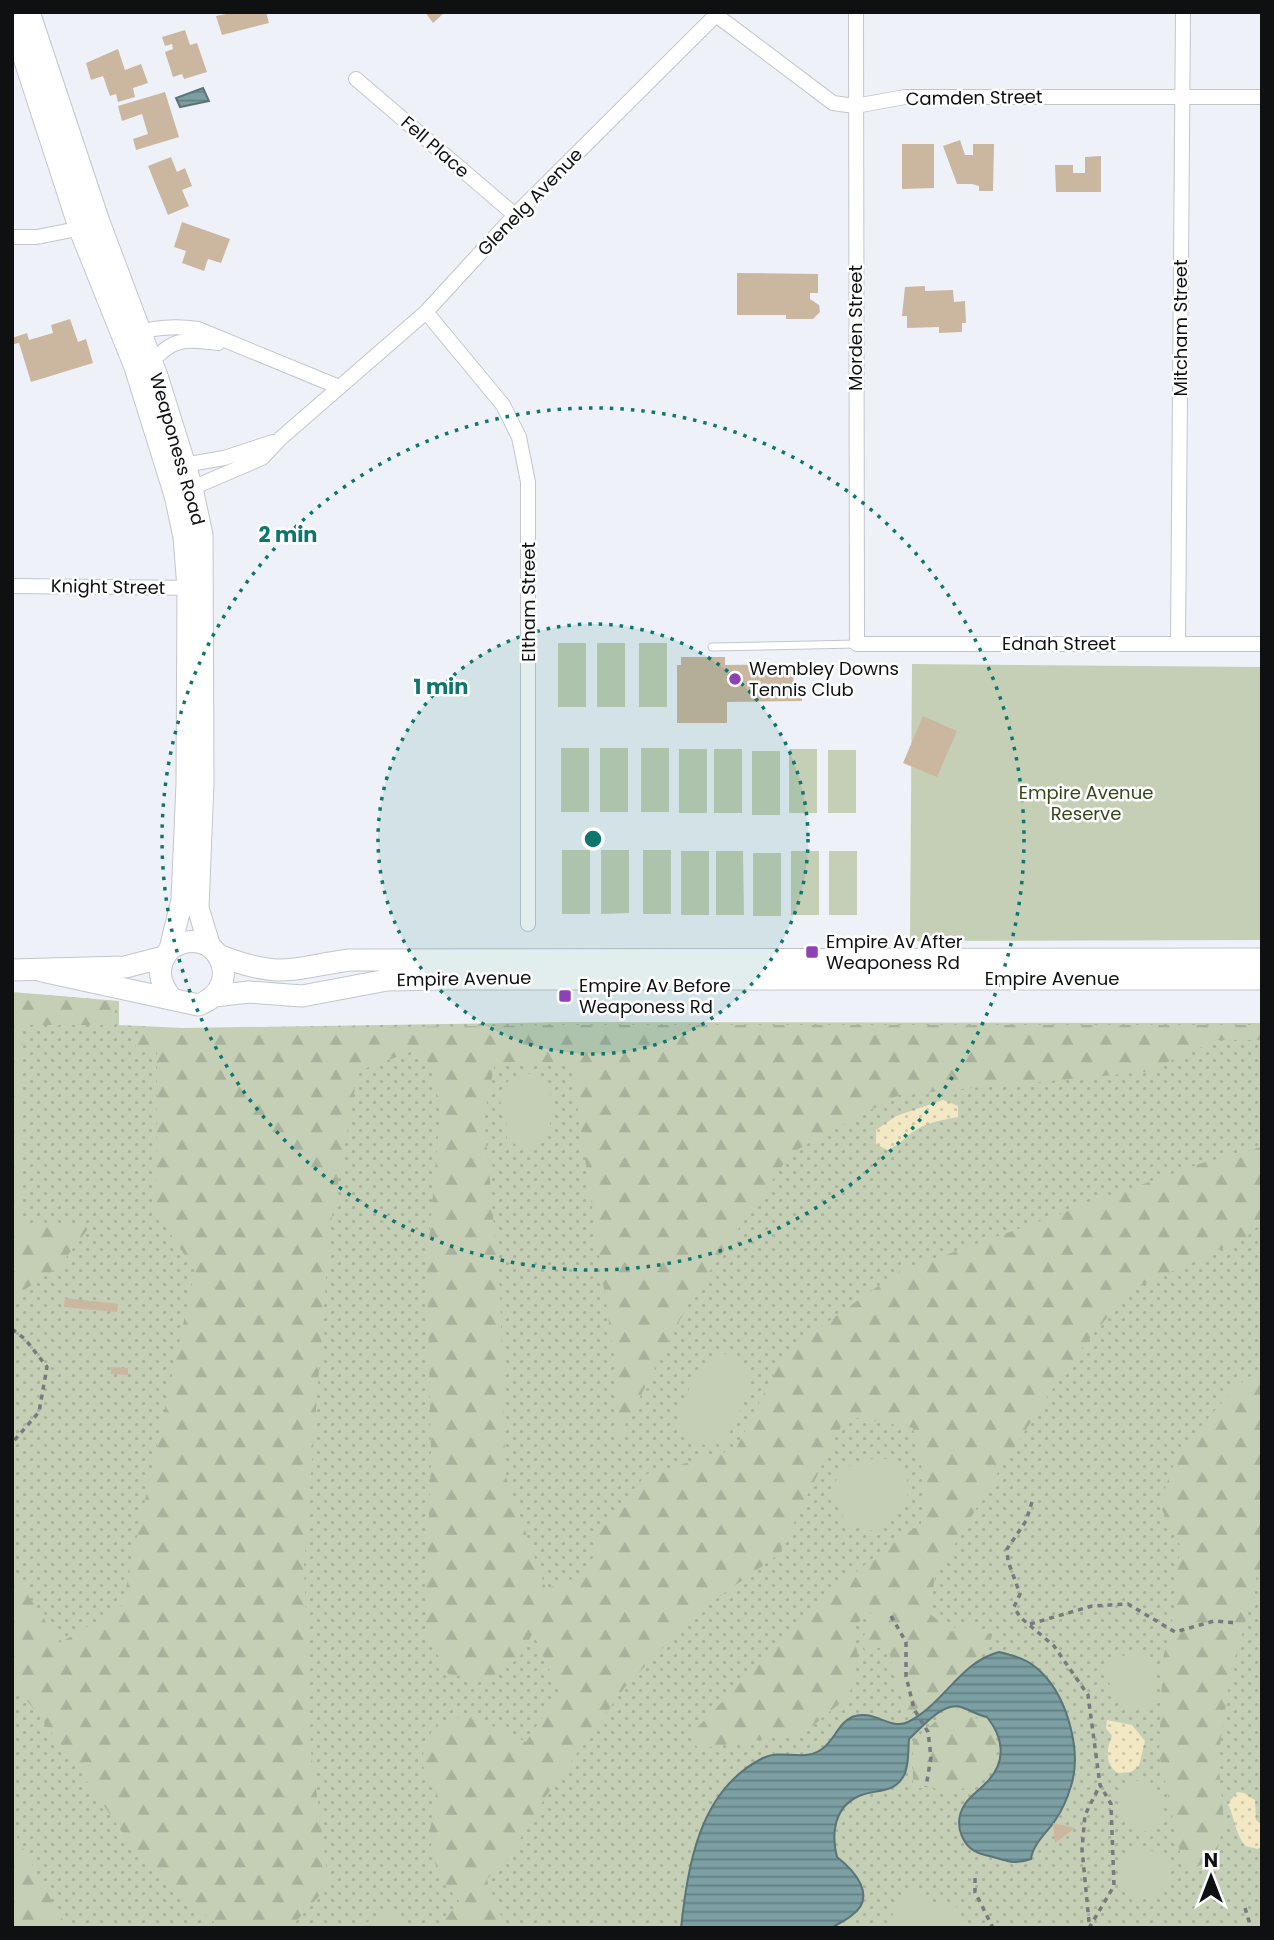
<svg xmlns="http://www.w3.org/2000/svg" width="1274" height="1940" font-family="Poppins,sans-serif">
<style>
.grass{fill:url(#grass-dots)}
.forest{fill:url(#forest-firs)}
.sand{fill:url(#sand-dots)}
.green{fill:#c4cfb6}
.water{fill:url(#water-rules);stroke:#5b7477;stroke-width:2}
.building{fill:#cbb79f}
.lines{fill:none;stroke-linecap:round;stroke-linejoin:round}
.service-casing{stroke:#c2c6cc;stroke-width:9}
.minor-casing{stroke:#c2c6cc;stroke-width:16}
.secondary-casing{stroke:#c2c6cc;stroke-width:23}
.path{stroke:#787a7e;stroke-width:3.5;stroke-dasharray:5 5;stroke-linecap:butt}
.service{stroke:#fff;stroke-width:7}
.minor{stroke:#fff;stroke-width:14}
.secondary{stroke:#fff;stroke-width:21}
.ring{fill:none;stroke:#0f766e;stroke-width:3.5;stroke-dasharray:3.5 7}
.poi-dot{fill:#8e41b2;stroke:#fff;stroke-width:2.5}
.labels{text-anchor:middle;stroke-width:5;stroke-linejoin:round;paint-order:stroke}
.street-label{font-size:18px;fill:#0f1012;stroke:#fff}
.poi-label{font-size:18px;fill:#0f1012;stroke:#fff;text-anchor:start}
.park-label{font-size:18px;fill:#354619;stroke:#fff}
.centre{fill:#0f766e;stroke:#fff;stroke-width:3.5}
.ring-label{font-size:21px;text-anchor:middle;font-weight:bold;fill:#0f766e;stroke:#fff;stroke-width:5;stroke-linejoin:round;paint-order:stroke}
</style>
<defs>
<pattern id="grass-dots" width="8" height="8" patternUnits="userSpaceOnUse" patternTransform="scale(1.75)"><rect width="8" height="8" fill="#c4cfb6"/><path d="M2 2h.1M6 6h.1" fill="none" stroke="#a7b19b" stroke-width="1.8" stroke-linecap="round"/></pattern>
<pattern id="forest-firs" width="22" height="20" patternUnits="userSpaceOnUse" patternTransform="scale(1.75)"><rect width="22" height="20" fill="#c4cfb6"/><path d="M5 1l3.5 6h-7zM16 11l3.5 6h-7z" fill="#a7b19b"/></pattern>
<pattern id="sand-dots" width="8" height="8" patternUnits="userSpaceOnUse" patternTransform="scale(1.75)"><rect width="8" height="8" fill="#f2e8c3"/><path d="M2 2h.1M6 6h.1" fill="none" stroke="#cec6a6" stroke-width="1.8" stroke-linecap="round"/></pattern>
<pattern id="water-rules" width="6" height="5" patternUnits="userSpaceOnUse" patternTransform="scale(1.75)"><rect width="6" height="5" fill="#7b9fa2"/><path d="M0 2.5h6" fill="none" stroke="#638083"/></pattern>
</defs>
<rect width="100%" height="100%" fill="#eef2f8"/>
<path class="grass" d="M 12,992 L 119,1001 L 119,1025 L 183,1028 L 567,1022 L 1262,1023 L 1262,1928 L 12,1928 Z"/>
<path class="forest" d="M 13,994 L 48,995 L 115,1002 L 115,1025 L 23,1025 L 20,1225 L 91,1225 L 59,1267 L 12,1298 Z
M 567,1025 L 1262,1025 L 1262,1040 L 1218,1040 L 1145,1072 L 899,1095 L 791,1153 L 692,1297 L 616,1443 L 614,1358 L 571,1062 L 495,1062 L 484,1116 L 500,1292 L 506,1477 L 546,1589 L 589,1573 L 599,1529 L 647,1474 L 736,1449 L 785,1352 L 898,1272 L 1202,1163 L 1262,1147 L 1262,1222 L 1248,1236 L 1128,1292 L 1069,1364 L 1000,1469 L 935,1577 L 929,1613 L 952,1632 L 959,1621 L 992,1635 L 989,1648 L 964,1665 L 951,1682 L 909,1715 L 893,1671 L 888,1645 L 866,1652 L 862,1643 L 871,1611 L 852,1628 L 858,1655 L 851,1694 L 804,1733 L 698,1749 L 690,1735 C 763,1661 832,1581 921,1524 L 925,1483 L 913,1428 L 846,1416 L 779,1554 L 698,1612 L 625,1687 L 546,1796 L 506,1862 L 487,1879 L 491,1897 L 508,1928 L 439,1928 L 459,1901 L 438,1875 L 429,1835 L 436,1793 L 422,1764 L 425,1740 L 441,1721 L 470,1715 L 526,1742 L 559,1692 L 533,1633 L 519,1658 L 485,1681 L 448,1674 L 425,1632 L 431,1457 L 427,1263 L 440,1113 L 431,1064 L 413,1051 L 358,1071 L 330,1228 L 304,1566 L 311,1752 L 329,1885 L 290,1928 L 221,1928 L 146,1866 L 62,1746 L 12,1681 L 12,1571 L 60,1643 L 122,1606 L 195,1270 L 156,1213 L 157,1048 L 135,1048 L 140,1030 Z
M 1262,1368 L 1262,1569 L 1257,1576 L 1228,1690 L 1218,1759 L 1224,1823 L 1215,1859 L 1184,1872 L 1159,1753 L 1163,1658 L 1175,1609 L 1180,1545 L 1159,1504 L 1178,1453 L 1235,1387 Z
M 958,1709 L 971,1717 L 986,1720 L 999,1745 L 993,1767 L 974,1784 L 951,1793 L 933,1788 L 913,1788 L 913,1741 L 945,1713 Z
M 12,1828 L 67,1928 L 12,1928 Z"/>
<path class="sand" d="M 943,1100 L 958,1106 L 958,1117 C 942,1120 928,1122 914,1131 C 904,1138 900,1145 887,1150 L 876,1144 L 876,1130 L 896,1116 Z
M 1107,1720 L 1132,1725 L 1145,1741 L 1139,1766 L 1131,1772 L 1118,1773 C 1105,1765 1106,1749 1112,1736 L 1106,1728 Z
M 1237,1792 L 1244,1793 L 1255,1800 L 1256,1820 L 1262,1825 L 1262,1846 L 1258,1849 L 1245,1846 C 1235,1833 1235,1819 1228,1804 Z"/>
<path class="green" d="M 558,643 L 586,643 L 586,707 L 558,707 Z
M 597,643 L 625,643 L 625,707 L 597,707 Z
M 639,643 L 667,643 L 667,707 L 639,707 Z
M 912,664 L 1262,667 L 1262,940 L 910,941 Z
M 561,748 L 589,748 L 589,812 L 561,812 Z
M 600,748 L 628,748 L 628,812 L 600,812 Z
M 641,748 L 669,748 L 669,812 L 641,812 Z
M 679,749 L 707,749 L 707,813 L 679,813 Z
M 714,749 L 742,749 L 742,813 L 714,813 Z
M 789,749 L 817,749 L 817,813 L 789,813 Z
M 828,750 L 856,750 L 856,813 L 828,813 Z
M 752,751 L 780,751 L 780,815 L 752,815 Z
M 562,850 L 590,850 L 590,914 L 562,914 Z
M 601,850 L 629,850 L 629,913 L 601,914 Z
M 643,850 L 671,850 L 671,914 L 643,914 Z
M 681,851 L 709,851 L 709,915 L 681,915 Z
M 716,851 L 743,851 L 744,915 L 716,915 Z
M 791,851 L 819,851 L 819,915 L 791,915 Z
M 829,851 L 857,851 L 857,915 L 829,915 Z
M 753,853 L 781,853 L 781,916 L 753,916 Z
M 526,1073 C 533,1075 541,1076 546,1082 C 556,1095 553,1136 539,1145 C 535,1148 528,1148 523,1149 L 507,1139 L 506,1111 L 500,1102 C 504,1084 507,1077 526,1073 Z
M 714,1353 L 724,1353 L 748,1371 L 750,1388 L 726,1441 L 708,1446 L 687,1440 L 678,1418 L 693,1379 Z
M 862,1459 L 888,1459 L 904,1467 C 914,1499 905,1516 874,1531 L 848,1524 C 826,1494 828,1475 862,1459 Z
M 1143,1652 L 1154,1668 L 1154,1698 L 1145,1706 L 1122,1709 C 1113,1697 1113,1686 1104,1675 L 1105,1659 Z
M 1149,1780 C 1162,1797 1169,1809 1158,1829 L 1143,1832 L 1128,1826 L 1119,1808 L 1119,1789 L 1132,1781 Z
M 1143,1847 L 1162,1855 L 1171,1865 L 1169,1883 L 1159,1895 L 1143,1899 L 1126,1894 L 1119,1876 L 1124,1855 Z
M 910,1887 L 922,1889 L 928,1902 L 937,1905 L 953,1901 L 969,1928 L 893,1928 C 890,1910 896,1899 910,1887 Z
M 389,1912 L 399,1920 L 401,1928 L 359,1928 L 380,1913 Z"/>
<path class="water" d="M 203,88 L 209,101 L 180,107 L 176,98 Z
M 999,1652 C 1016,1656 1030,1660 1042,1673 C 1068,1699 1083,1754 1070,1789 C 1067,1799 1062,1810 1056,1819 C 1048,1832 1033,1843 1031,1859 C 1011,1866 1005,1859 985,1855 C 962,1850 952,1824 965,1804 C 971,1795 981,1789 988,1781 C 1007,1760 1003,1737 987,1717 C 977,1715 970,1710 961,1707 C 943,1701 921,1728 909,1739 C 908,1750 909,1768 903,1777 C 893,1794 875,1789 859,1796 C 834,1807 831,1834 837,1857 C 855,1871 878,1897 851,1916 C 845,1921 838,1923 832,1928 L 681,1928 C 688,1865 699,1790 763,1758 C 781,1749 802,1761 819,1751 C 834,1743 837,1724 852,1717 C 873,1708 890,1731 908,1722 C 944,1704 960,1662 999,1652 Z"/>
<path class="building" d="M 237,12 L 266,12 L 269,23 L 222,35 L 216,16 Z
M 425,12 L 445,12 L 433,23 Z
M 185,30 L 190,45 L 197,43 L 207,72 L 184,79 L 182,74 L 173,77 L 165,52 L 173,49 L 172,44 L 165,46 L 162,37 Z
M 118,49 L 125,70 L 141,64 L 148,83 L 133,88 L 135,97 L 118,102 L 116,94 L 110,96 L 103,76 L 91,80 L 86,63 Z
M 165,92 L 179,137 L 136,150 L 133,139 L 148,134 L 142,114 L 122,121 L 118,106 Z
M 960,140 L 965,155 L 973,155 L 973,144 L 994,144 L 993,191 L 979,191 L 979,186 L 972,184 L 957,184 L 943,146 Z
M 902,144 L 934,144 L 934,188 L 902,189 Z
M 1101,156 L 1101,192 L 1056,192 L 1055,165 L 1073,165 L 1073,173 L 1085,173 L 1085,157 Z
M 171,157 L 177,172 L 185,168 L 192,186 L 182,190 L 189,206 L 168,215 L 148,166 Z
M 182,222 L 230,239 L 221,263 L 208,259 L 204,271 L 182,263 L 186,251 L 174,247 Z
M 737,273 L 818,274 L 818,293 L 810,293 L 810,299 L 819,305 L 820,312 L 813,319 L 786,319 L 786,315 L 737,315 Z
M 925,286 L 925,291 L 953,290 L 954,302 L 965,301 L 966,323 L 962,323 L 962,332 L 939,333 L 939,327 L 907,328 L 907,316 L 902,316 L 905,287 Z
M 70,319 L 78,342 L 86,339 L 93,363 L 31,382 L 19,343 L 14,344 L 12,338 L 27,333 L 29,340 L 53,333 L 51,325 Z
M 681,657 L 725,657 L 725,665 L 793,664 L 794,694 L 802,694 L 802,701 L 727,702 L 727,723 L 677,723 L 677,665 L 681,665 Z
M 923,716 L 957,731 L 937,777 L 903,763 Z
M 65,1298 L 118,1304 L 117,1312 L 64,1307 Z
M 111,1367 L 128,1368 L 128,1375 L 111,1374 Z
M 1053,1823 L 1075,1828 L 1055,1843 Z"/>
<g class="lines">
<defs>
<path id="service" d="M 712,647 L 857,644"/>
<path id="minor" d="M 856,12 L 857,644 L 1262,644
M 716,15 L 833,103 L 855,106 L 905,97 L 1262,97
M 356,79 L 515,215
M 12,237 L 37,237 L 87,227
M 426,312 L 503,405 L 519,437 L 528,482 L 528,924
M 135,334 C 155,327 177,326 198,329 L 339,387
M 144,364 C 155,360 159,354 167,348 C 182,337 201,341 218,343
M 178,466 L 224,458 L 273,442
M 185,491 L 262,458 L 281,438 L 426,312 L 515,215 L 719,12
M 12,586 L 196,588
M 1178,644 L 1183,12"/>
<path id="secondary" d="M 29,12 L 99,222 L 157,376 L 192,488 L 202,535 L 203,783 L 198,908 L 210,947
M 12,21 L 80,230 L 135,367 L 175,495 L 184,537 L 188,588 L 187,784 L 182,900 L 170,949
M 218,955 C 280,979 288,969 349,960 L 1262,959
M 12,970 L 125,967 L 164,957
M 42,971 L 198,1005 C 248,987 216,919 170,949 C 156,966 158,981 171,998
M 214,996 L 249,992 L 302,996 L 387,980 L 447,979 L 1262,979"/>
</defs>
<use href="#service" class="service-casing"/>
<use href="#minor" class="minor-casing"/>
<use href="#secondary" class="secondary-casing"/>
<path class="path" d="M 12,1329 L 25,1339 L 47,1367 L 39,1412 L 12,1443
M 1032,1502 L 1026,1521 L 1007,1549 L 1008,1561 L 1020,1594 L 1014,1607 L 1020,1617 L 1054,1646 L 1088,1695 L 1100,1785 L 1111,1804 L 1114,1886 L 1089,1928
M 891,1616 L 906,1642 L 906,1676 L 914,1709 L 928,1732 L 931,1757 L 926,1787
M 1030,1624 L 1092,1606 L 1128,1604 L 1175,1632 L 1214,1621 L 1238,1623
M 975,1878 L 975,1892 L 993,1928
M 1245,1908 L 1251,1928
M 1089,1922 L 1082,1849 L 1085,1815 L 1100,1785"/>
<use href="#service" class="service"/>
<use href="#minor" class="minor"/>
<use href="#secondary" class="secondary"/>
</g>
<circle cx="593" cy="839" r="215" fill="#0f766e" fill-opacity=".12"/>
<g class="ring">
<circle cx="593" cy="839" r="215"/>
<circle cx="593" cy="839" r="431"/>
</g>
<g class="poi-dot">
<circle cx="735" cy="679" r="7"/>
<rect x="805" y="945" width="14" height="14" rx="3.5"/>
<rect x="558" y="989" width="14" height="14" rx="3.5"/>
</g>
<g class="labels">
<g class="street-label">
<text transform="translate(974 98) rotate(-1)" y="6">Camden Street</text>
<text transform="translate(435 147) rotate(41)" y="6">Fell Place</text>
<text transform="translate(530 202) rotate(-46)" y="6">Glenelg Avenue</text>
<text transform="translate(856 328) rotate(-90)" y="6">Morden Street</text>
<text transform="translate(1181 328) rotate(-90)" y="6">Mitcham Street</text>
<text transform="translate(177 449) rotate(74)" y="6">Weaponess Road</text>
<text transform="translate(108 587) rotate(1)" y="6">Knight Street</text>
<text transform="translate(529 602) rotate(-90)" y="6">Eltham Street</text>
<text x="1059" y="650">Ednah Street</text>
<text transform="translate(464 979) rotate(-1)" y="6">Empire Avenue</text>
<text x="1052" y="985">Empire Avenue</text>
</g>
<g class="poi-label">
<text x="749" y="675">Wembley Downs<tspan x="749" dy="21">Tennis Club</tspan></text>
<text x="826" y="948">Empire Av After<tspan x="826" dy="21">Weaponess Rd</tspan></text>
<text x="579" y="992">Empire Av Before<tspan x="579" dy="21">Weaponess Rd</tspan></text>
</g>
<g class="park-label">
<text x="1086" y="799">Empire Avenue<tspan x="1086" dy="21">Reserve</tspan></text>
</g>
</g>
<circle cx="593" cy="839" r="10" class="centre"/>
<g class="ring-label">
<text x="288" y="542">2 min</text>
<text x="441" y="694">1 min</text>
</g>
<rect width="1274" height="1940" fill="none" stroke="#0f1012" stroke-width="28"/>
<g transform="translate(1211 1877)" stroke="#ffffff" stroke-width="5" paint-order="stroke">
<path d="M0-5L12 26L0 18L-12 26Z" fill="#0f1012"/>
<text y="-10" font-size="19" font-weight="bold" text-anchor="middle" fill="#0f1012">N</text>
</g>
</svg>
